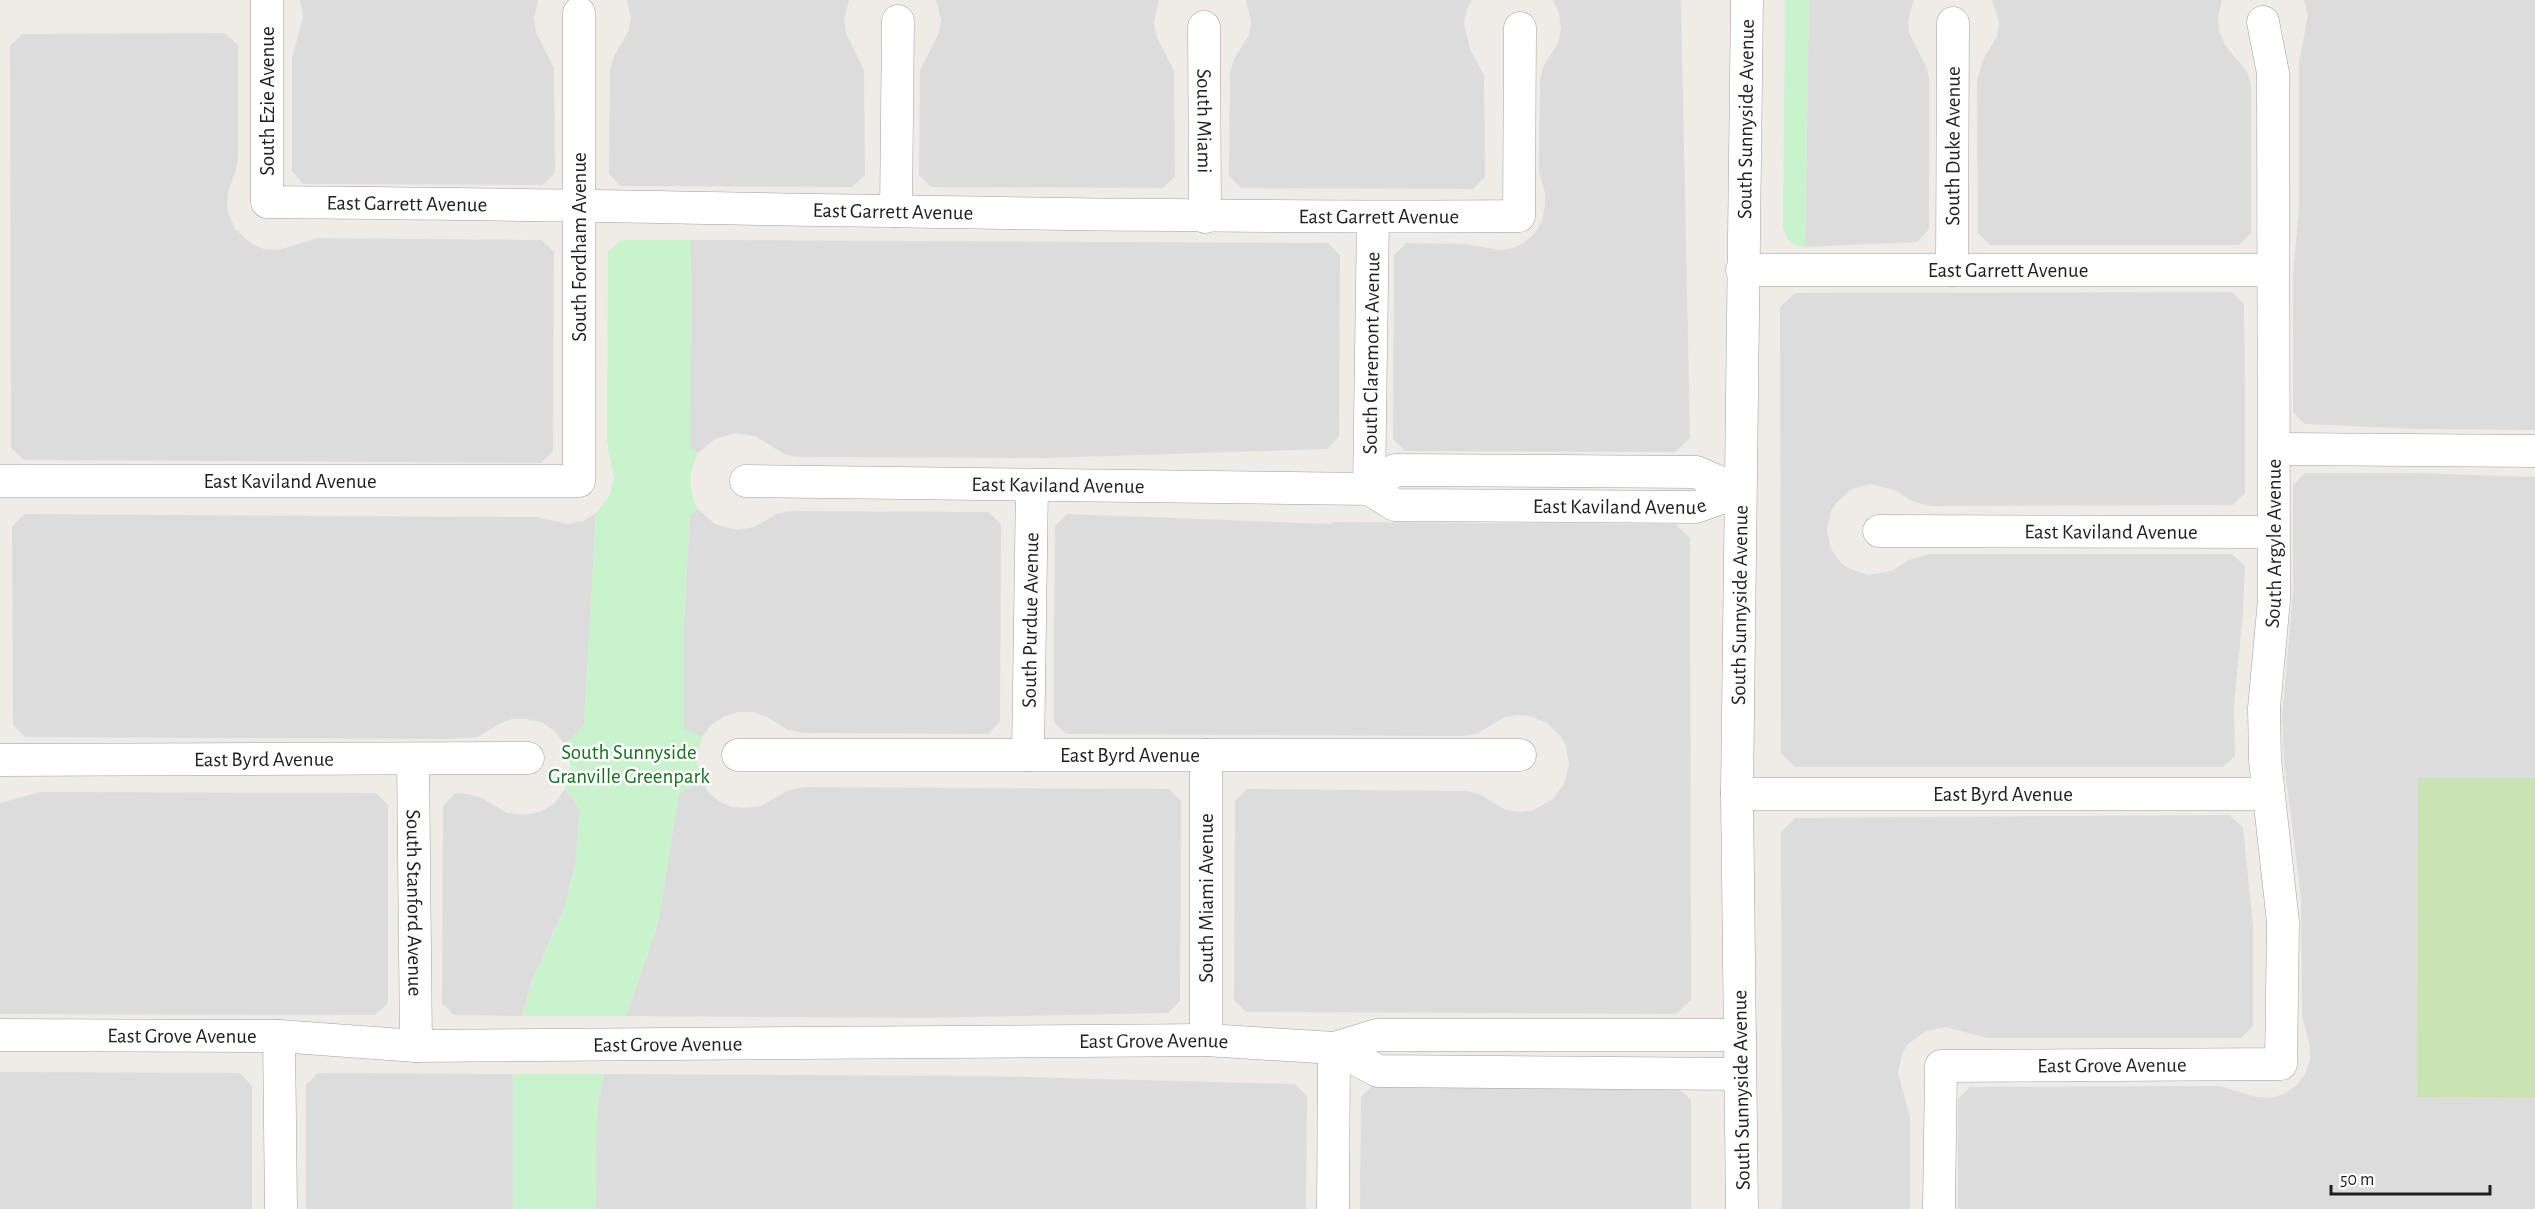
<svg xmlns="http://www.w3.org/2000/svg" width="2535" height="1209" font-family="'Alegreya Sans',sans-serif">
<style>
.residential{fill:#dddcdc}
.grass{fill:#cae3b2}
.park{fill:#c9f3cd}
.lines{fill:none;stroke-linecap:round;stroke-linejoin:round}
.minor-casing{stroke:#a0a0a0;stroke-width:33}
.minor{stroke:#fff;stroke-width:32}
.labels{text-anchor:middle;stroke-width:5;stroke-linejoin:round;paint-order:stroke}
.street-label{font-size:21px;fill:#1f1f1f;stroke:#fff}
.park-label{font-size:21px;fill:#187221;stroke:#fff}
</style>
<rect width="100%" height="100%" fill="#efece7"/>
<path class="residential" d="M 300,0 L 538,0 L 534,18 L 536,32 L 554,68 L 555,173 L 542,185 L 303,184 L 292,171 L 292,58 L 303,17 Z
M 627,0 L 849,0 L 844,19 L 846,33 L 864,70 L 865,175 L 852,187 L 621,186 L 609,174 L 610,69 L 614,56 L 628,32 L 631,19 Z
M 936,0 L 1159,0 L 1154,21 L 1156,35 L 1174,71 L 1175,176 L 1163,188 L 931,187 L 919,175 L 920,70 L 939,33 L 941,20 Z
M 1246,0 L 1472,0 L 1466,11 L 1464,24 L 1470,49 L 1484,75 L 1485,177 L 1473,189 L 1241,188 L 1229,176 L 1230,72 L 1234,59 L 1249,35 L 1251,22 Z
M 1553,0 L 1681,0 L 1690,438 L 1675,452 L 1405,451 L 1393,439 L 1394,255 L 1406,243 L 1467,244 L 1499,250 L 1513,248 L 1525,242 L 1536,232 L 1542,220 L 1545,206 L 1545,193 L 1539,171 L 1540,79 L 1543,67 L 1558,43 L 1561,28 L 1559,13 Z
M 1809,0 L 1914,0 L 1908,20 L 1909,33 L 1927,68 L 1929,79 L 1929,229 L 1917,242 L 1805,247 Z
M 1992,0 L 2222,0 L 2218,16 L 2219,31 L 2225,45 L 2247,72 L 2251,85 L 2251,233 L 2239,245 L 1990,245 L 1978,233 L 1977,80 L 1983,60 L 1997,36 L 1999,22 Z
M 2304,0 L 2535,0 L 2535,430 L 2415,429 L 2305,424 L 2293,412 L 2293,274 L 2299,207 L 2299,62 L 2308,15 Z
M 225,33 L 238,45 L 238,157 L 236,170 L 228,192 L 227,209 L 235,229 L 252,244 L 264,249 L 278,250 L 318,238 L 542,240 L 554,252 L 553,451 L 541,463 L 24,460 L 11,448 L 10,46 L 22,34 Z
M 691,240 L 1328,243 L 1340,255 L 1339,436 L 1327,449 L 1048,458 L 800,457 L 784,454 L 755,436 L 736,433 L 715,439 L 698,453 L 690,447 Z
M 2232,292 L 2244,304 L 2245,399 L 2245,493 L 2233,505 L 1931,506 L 1914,502 L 1894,490 L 1871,484 L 1852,489 L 1837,502 L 1831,511 L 1827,530 L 1831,549 L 1842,564 L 1850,569 L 1868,575 L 1892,571 L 1909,560 L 1930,554 L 2232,554 L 2245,566 L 2243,613 L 2234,705 L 2235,756 L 2223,767 L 1795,767 L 1781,753 L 1780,307 L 1795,293 Z
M 2305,473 L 2416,473 L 2535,477 L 2535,778 L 2418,778 L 2417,1097 L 2535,1098 L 2535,1209 L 1958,1209 L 1958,1099 L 1970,1087 L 2220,1086 L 2256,1097 L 2271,1098 L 2284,1094 L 2297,1085 L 2305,1074 L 2310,1061 L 2310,1046 L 2302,1016 L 2301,898 L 2284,762 L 2282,717 L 2293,592 L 2293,485 Z
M 698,509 L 715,524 L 737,530 L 754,527 L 777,514 L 792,511 L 988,512 L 1001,524 L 1000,722 L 988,734 L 804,733 L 788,730 L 767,717 L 753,712 L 738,712 L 723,717 L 711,725 L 702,737 L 684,729 L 684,620 L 690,515 Z
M 596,513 L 584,725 L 565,745 L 556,732 L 543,723 L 527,719 L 512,719 L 501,723 L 477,737 L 449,739 L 25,737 L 13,725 L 12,527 L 24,514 L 513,517 L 536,517 L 568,524 L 583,521 Z
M 1067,514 L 1331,524 L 1331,522 L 1675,524 L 1690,538 L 1691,1000 L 1676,1014 L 1246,1012 L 1234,1000 L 1235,801 L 1247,789 L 1469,791 L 1481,795 L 1504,809 L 1518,812 L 1531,811 L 1552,800 L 1564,784 L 1569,765 L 1566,746 L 1561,737 L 1547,723 L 1529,716 L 1517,715 L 1505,717 L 1476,734 L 1463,736 L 1066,734 L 1054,722 L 1054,622 L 1055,526 Z
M 702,782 L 709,793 L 719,801 L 732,807 L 745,808 L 761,806 L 787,791 L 804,787 L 1169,789 L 1181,801 L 1180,1001 L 1168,1013 L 923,1018 L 626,1016 L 658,923 L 679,793 Z
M 565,789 L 580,809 L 576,861 L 565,906 L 532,981 L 522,1016 L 454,1015 L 442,1003 L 443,806 L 455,793 L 468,794 L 482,798 L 507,813 L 524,815 L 540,812 L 555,803 Z
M 40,792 L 376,793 L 388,805 L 388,1003 L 375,1015 L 0,1014 L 0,803 Z
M 2229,815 L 2243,827 L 2253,926 L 2253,1026 L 2241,1038 L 1987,1038 L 1946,1027 L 1926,1031 L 1908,1044 L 1902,1054 L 1898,1073 L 1910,1117 L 1910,1209 L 1782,1209 L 1781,832 L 1795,818 Z
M 0,1072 L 240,1073 L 252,1086 L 252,1209 L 0,1209 Z
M 318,1073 L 513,1074 L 513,1209 L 306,1209 L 306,1085 Z
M 604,1074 L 987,1076 L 1295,1084 L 1307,1096 L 1306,1209 L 596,1209 L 596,1114 Z
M 1373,1085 L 1676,1086 L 1691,1100 L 1691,1209 L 1360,1209 L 1361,1097 Z"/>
<path class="grass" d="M 2418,778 L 2535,778 L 2535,1098 L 2417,1097 Z"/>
<path class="park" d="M 1785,0 L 1809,0 L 1805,247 C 1791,245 1786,240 1783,227 Z
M 621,240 L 691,240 L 690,447 L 698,453 C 688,473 688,489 698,509 L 690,515 L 684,620 L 684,729 L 702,737 L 696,759 L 702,782 L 679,793 L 658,923 L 626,1016 L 522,1016 L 534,977 L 561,916 L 569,891 L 575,866 L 580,809 L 565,789 L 571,767 L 565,745 L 584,725 L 596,513 L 609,497 L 614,479 L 607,442 L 608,252 Z
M 513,1074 L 604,1074 L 597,1111 L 596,1209 L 513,1209 Z"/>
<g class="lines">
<defs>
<g id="minor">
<path id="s1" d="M 267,0 L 267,202 C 684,205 1102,219 1519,216 L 1520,28"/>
<path id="s2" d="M 1204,27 L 1205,217"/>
<path d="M 896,211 L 898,21"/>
<path id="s3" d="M 1742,270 L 2272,270"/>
<path id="s4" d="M 1952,270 L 1953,23"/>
<path d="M 2274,449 L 2535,451"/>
<path id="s5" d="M 0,481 L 579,481 L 579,13"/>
<path id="s6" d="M 746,481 L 1369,489 L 1395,505 L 1696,507 L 1740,491"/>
<path d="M 1369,489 L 1395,470 L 1696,472 L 1740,491"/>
<path id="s7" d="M 1369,489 L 1373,217"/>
<path id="s8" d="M 1879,531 L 2273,532"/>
<path id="s9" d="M 738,755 L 1520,755"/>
<path id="s10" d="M 1028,755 L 1032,486"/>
<path id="s11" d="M 413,759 L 416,1046"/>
<path id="s12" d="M 0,760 L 528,758"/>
<path id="s13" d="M 1737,794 L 2268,794"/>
<path id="s14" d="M 0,1035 L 279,1036 L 416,1046 L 1206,1040 L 1334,1048 L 1333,1209"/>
<path d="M 1740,1035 L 1377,1035 L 1334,1048 L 1378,1071 L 1740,1074"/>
<path d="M 279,1036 L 281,1209"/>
<path d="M 1206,1040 L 1206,755"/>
<path id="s15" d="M 1742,1209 L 1737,794 L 1747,0"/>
<path id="s16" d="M 1939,1209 L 1941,1066 L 2281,1064 L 2283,922 L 2265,760 L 2264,708 L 2274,600 L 2273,73 L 2263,22"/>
</g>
</defs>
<use href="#minor" class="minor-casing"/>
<use href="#minor" class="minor"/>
</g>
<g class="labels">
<g class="street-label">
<text transform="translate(267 101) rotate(-90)" y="7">South Ezie Avenue</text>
<text dy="7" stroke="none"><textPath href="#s15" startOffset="1090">South Sunnyside Avenue</textPath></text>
<text dy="7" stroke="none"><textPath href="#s2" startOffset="94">South Miami</textPath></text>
<text dy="7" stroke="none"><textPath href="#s4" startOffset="124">South Duke Avenue</textPath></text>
<text dy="7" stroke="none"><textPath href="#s1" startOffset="342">East Garrett Avenue</textPath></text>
<text dy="7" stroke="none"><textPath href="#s1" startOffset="828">East Garrett Avenue</textPath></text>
<text dy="7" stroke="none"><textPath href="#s1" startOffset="1314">East Garrett Avenue</textPath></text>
<text transform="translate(579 247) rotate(-90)" y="7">South Fordham Avenue</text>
<text dy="7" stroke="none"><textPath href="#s3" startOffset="266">East Garrett Avenue</textPath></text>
<text dy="7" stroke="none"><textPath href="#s7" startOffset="136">South Claremont Avenue</textPath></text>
<text dy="7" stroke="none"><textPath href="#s5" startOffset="290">East Kaviland Avenue</textPath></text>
<text dy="7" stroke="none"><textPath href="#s6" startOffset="312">East Kaviland Avenue</textPath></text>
<text dy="7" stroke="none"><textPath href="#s6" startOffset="878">East Kaviland Avenue</textPath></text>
<text dy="7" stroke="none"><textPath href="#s8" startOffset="232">East Kaviland Avenue</textPath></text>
<text dy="7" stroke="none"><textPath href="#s16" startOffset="1005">South Argyle Avenue</textPath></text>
<text dy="7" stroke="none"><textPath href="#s15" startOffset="604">South Sunnyside Avenue</textPath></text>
<text dy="7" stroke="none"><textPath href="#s10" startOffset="135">South Purdue Avenue</textPath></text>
<text dy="7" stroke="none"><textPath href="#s9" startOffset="392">East Byrd Avenue</textPath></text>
<text dy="7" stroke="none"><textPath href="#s12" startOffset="264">East Byrd Avenue</textPath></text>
<text dy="7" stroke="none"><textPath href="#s13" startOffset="266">East Byrd Avenue</textPath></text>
<text transform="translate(1206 898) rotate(-90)" y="7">South Miami Avenue</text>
<text dy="7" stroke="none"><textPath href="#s11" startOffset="144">South Stanford Avenue</textPath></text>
<text dy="7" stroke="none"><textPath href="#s14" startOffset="182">East Grove Avenue</textPath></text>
<text dy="7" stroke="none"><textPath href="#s14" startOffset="1154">East Grove Avenue</textPath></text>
<text dy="7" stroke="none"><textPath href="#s14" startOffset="668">East Grove Avenue</textPath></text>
<text dy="7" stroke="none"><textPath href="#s16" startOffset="314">East Grove Avenue</textPath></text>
<text transform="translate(1741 1090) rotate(-91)" y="7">South Sunnyside Avenue</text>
</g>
<g class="park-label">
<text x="629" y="759">South Sunnyside<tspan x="629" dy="24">Granville Greenpark</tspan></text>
</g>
</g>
<path d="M2331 1185v9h159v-9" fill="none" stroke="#1f1f1f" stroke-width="3"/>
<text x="2340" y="1185" font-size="18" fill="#1f1f1f" stroke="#ffffff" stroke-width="4.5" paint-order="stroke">50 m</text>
</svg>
